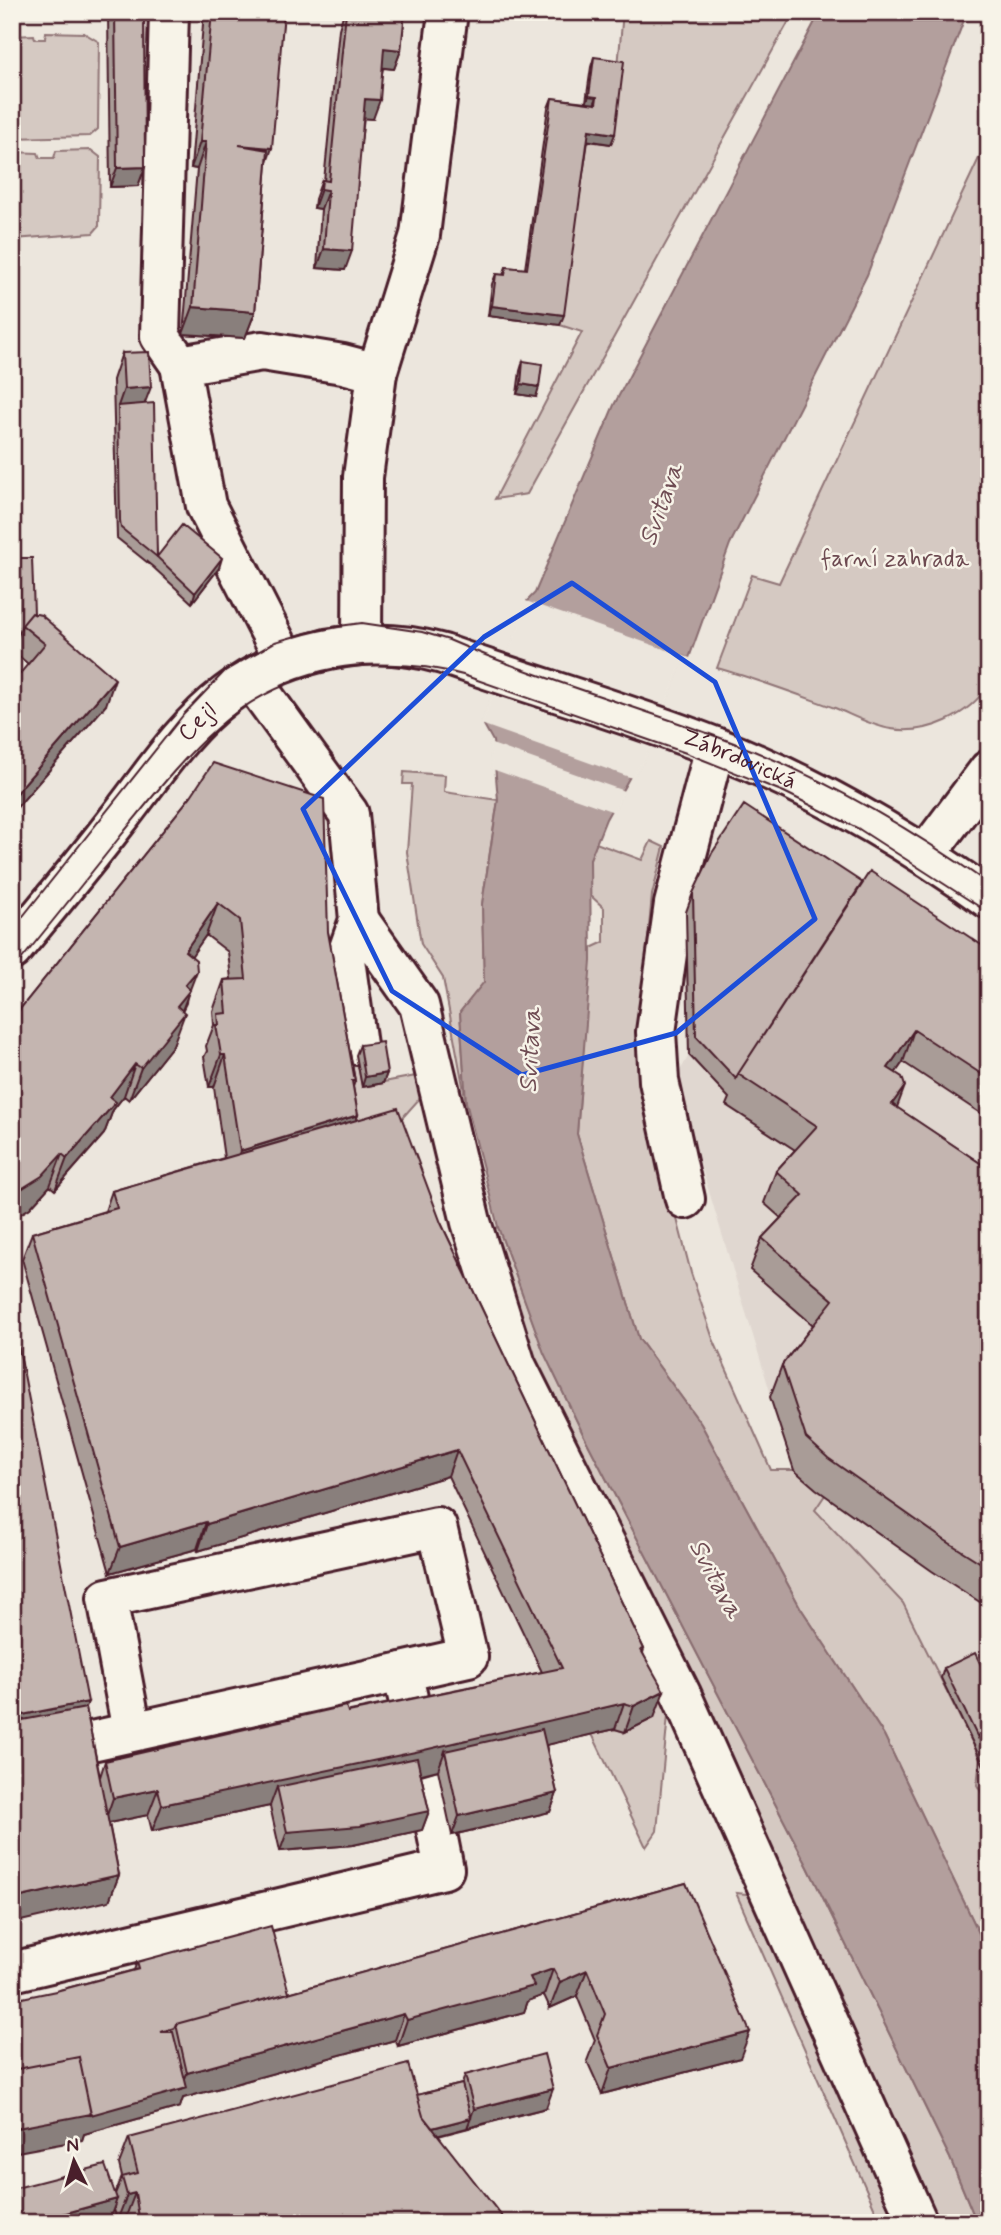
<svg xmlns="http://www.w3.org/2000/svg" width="1001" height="2235" font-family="Mynerve,sans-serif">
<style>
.built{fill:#e0d7d0}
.green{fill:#d5c9c2;stroke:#907476;stroke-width:2}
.water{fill:#b39f9d;stroke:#896c6f;stroke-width:2}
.pier{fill:#ece6dd}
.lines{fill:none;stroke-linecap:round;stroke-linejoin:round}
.minor-casing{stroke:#4a1f2b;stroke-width:44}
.minor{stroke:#f7f3e8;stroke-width:38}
.tram{stroke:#4a1f2b;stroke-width:2}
.wall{fill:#a99c97;stroke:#4a1f2b;stroke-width:2}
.shaded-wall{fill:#897f7b;stroke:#4a1f2b;stroke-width:2}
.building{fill:#c4b5b0;stroke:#4a1f2b;stroke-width:2}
.marked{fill:none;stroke:#1d4ed8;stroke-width:5;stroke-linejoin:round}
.labels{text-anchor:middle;stroke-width:5;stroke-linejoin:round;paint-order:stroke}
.park-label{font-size:24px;fill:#6d4a51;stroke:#f7f3e8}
.street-label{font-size:24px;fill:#4a1f2b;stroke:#f7f3e8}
.water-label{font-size:26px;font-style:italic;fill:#6f4c53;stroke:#f7f3e8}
</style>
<rect width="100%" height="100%" fill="#ece6dd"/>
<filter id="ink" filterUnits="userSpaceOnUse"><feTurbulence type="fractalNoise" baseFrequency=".0143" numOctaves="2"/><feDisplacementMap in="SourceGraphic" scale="14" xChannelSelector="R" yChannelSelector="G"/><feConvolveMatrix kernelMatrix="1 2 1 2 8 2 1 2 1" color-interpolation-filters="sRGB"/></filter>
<g filter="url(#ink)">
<path class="built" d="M 686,912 L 989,990 L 989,1805 L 977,1785 L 980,1760 L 903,1603 L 815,1510 L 794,1470 L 675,1080 L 689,1055 Z"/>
<path class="green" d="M 623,12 L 794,12 L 527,494 L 495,499 L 582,332 L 560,325 L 585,140 L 611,143 Z
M 46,32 L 84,33 L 99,42 L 98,129 L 90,136 L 12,138 L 12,36 L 34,35 L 35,39 L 45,39 Z
M 989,137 L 989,684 C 969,716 928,735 891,729 C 872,726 852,715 835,708 C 796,694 757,679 717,668 L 752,575 L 779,583 Z
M 91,150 L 100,157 L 99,226 L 93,233 L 14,239 L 12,357 L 12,152 L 38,153 L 40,158 L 54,158 L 56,151 Z
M 404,772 L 445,775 L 444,792 L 498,800 L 482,904 L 484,982 L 460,1012 L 466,1102 L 443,978 L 421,944 L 407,852 L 412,784 L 403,784 Z
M 651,841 L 664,847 L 652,895 L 640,1025 L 667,1180 L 691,1273 L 713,1339 L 771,1470 L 794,1470 L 825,1495 L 815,1510 L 903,1603 L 975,1748 L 980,1760 L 977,1785 L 989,1805 L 989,1954 L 884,1735 L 800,1607 L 701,1424 L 639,1339 L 577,1134 L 591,948 L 604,942 L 604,908 L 590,895 L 590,859 L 596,843 L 642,860 Z
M 356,1055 L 362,1086 L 416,1076 L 421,1097 L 388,1134 L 346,1147 L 335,1059 Z
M 498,1227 L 544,1352 L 584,1436 L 808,1867 L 950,2158 L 977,2223 L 930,2223 L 542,1387 L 485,1232 Z
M 660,1683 L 668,1715 L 657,1831 L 646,1847 L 592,1734 L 615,1729 L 625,1732 Z
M 736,1893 L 758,1895 L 901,2223 L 881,2223 Z"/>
<path class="water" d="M 820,12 L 967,12 L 867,275 L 730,544 L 689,658 L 682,656 L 641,757 L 606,819 L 590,859 L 591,961 L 577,1134 L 639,1339 L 701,1424 L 800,1607 L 884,1735 L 989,1954 L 989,2223 L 977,2223 L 950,2158 L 808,1867 L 584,1436 L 544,1353 L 498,1227 L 466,1102 L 460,1012 L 484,982 L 482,904 L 498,800 L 493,741 L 484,725 L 521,629 L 527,601 L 535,593 L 614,405 Z"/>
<path class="pier" d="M 523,600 L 693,659 L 683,660 L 645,759 L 632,778 L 481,724 L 518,628 Z
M 489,743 L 624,791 L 614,812 L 492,769 Z"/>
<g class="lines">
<defs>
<g id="minor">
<path d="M 169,12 L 160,336 L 180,365"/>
<path d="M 362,644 L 363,477 L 377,373 L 420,235 L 448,12"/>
<path d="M 285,661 L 206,506 L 180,365 L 262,351 L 343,364 L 377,373"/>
<path d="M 251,679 L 349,814 L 359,920 L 345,960 L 357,1045"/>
<path d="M 926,854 L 989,770"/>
<path d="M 359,920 L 419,1005 L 471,1222 L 516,1365 L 681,1694 L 918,2223"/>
<path id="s1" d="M 12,950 C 47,908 82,866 116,822 C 150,779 182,728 227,694 C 288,648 369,633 443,654 C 533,686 626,712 715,747 C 813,785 904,838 989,899"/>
<path d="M 685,1199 L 659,1081 L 656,1032 L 674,904 L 715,747"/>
<path d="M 132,1731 L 107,1598 L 437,1527 L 468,1657 L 402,1672"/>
<path d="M 78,1744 L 402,1672 L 408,1698"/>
<path d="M 12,1972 L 444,1869 L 425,1773"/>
</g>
</defs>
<use href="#minor" class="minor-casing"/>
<use href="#minor" class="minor"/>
<path class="tram" d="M 12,930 L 184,714 L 225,671 L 275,642 L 324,628 L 362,623 L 422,632 L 449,640 C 541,680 640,707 734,743 C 824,778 910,828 989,884
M 12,971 C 48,927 84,882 119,838 C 150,800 181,759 218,727 C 285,668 380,652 463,675 L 686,753 L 784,792 L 859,829 L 989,913"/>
</g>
<path class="wall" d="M 108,12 L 144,12 L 145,167 L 138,186 L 110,187 Z
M 204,12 L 284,12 L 267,163 L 255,312 L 245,338 L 183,334 L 197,169 L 191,168 Z
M 344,12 L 405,12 L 401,50 L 394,69 L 383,68 L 373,119 L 364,118 L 345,270 L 317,268 L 321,209 L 314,208 L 315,199 L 322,180 L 324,181 L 339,29 Z
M 594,57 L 611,144 L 588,141 L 560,325 L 488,316 L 492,284 L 496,274 L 503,275 L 506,267 L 525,269 L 548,108 L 552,98 L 586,102 L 591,67 Z
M 122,353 L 145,404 L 157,557 L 219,568 L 192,603 L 153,567 L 117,538 L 113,380 Z
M 523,361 L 536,397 L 517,394 L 520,371 Z
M 12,558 L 34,614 L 106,705 L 12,813 L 28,664 L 12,650 Z
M 191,796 L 328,932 L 355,1081 L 353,1087 L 358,1115 L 356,1120 L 441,1223 L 644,1649 L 643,1653 L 654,1718 L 625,1732 L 615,1729 L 546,1745 L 557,1793 L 550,1812 L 452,1835 L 438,1770 L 421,1775 L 429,1811 L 422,1830 L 353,1845 L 280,1851 L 270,1806 L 152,1831 L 148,1815 L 109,1823 L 119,1875 L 109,1901 L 86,1708 L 100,1777 L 105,1761 L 542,1672 L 448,1476 L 198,1551 L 197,1549 L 110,1573 L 22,1259 L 32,1233 L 105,1211 L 112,1191 L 224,1158 L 214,1087 L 209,1087 L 204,1057 L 207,1051 L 206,1046 L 214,1025 L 213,1011 L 224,980 L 231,979 L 228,952 L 206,935 L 191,956 L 186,1003 L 182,1011 L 173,1045 L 129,1100 L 124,1096 L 113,1110 L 104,1134 L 55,1190 L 50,1186 L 30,1208 L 12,1219 L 12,1019 Z
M 863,883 L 989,950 L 989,1119 L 903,1062 L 895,1073 L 897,1108 L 989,1169 L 989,1608 L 932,1571 L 816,1489 L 794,1470 L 770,1397 L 782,1365 L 813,1325 L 750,1270 L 762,1238 L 781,1218 L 764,1203 L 776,1171 L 795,1150 L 726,1105 L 729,1098 L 689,1055 L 686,912 L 693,893 Z
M 360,1045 L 387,1073 L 383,1083 L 362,1087 L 356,1055 Z
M 944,1668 L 984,1671 L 989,1669 L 989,1776 L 941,1678 Z
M 686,1883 L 740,2058 L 602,2094 L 587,2061 L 595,2040 L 577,1996 L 550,2008 L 544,1995 L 528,2001 L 524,2012 L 398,2046 L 395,2040 L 183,2098 L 180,2107 L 84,2134 L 82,2140 L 56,1991 L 134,1970 L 137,1962 L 289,1993 Z
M 465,2075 L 546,2108 L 438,2136 L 507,2223 L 126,2223 L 125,2219 L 117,2221 L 114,2209 L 108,2223 L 115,2194 L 122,2177 L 119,2164 L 129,2138 L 417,2095 L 462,2084 Z"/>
<path class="shaded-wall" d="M 384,48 L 401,50 L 394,69 L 377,67 Z
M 589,96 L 597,97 L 593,107 L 585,106 Z
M 365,99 L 380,100 L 373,119 L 358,118 Z
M 589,130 L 615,134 L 611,144 L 585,140 Z
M 200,142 L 206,142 L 197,169 L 191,168 Z
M 239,145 L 272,148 L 263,174 Z
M 145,167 L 138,186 L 110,187 L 117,168 Z
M 321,189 L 328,190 L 321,209 L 314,208 Z
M 324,249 L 352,251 L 345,270 L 317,268 Z
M 492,306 L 564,315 L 560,325 L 488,316 Z
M 193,307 L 255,312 L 245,338 L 183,334 Z
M 521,384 L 539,387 L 536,397 L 517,394 Z
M 151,387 L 141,413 L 118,406 L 124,389 Z
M 222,558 L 219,568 L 192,603 L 195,593 Z
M 115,679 L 106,705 L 12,813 L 12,800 L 24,784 Z
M 218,903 L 206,935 L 173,983 L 185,951 Z
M 197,971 L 178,1021 L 185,1013 L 173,1045 L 129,1100 L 141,1068 L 185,985 Z
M 914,1030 L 903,1062 L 877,1100 L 888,1068 Z
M 221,1055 L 225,1055 L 214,1087 L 209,1087 Z
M 135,1064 L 124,1096 L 113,1110 L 104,1134 L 55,1190 L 67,1158 L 110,1097 Z
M 387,1073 L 383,1083 L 362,1087 L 365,1077 Z
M 905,1086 L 893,1118 L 892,1104 Z
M 358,1115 L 346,1147 L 228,1183 L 240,1151 Z
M 62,1154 L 50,1186 L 30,1208 L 12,1219 L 12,1193 Z
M 457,1450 L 448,1476 L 198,1551 L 207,1524 Z
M 206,1522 L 197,1549 L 110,1573 L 120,1547 Z
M 664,1691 L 654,1718 L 625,1732 L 634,1706 Z
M 88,1702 L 76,1734 L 12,1747 L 12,1717 Z
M 624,1703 L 615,1729 L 449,1768 L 445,1751 L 438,1770 L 410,1777 L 277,1787 L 270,1806 L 152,1831 L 162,1805 Z
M 158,1789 L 148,1815 L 104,1824 L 113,1798 Z
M 557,1793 L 550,1812 L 452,1835 L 459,1816 Z
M 429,1811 L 422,1830 L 353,1845 L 280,1851 L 287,1832 Z
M 119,1875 L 109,1901 L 12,1923 L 12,1899 Z
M 553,1969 L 544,1995 L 528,2001 L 524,2012 L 398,2046 L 407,2020 Z
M 587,1970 L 577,1996 L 550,2008 L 560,1982 Z
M 404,2014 L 395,2040 L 183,2098 L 180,2107 L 84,2134 L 82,2140 L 12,2153 L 12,2129 L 181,2090 L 187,2073 Z
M 750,2032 L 740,2058 L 602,2094 L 611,2068 Z
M 553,2089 L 546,2108 L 467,2128 L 474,2109 Z
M 471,2118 L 467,2128 L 413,2142 L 417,2132 Z
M 135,2193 L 125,2219 L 117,2221 L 127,2195 Z
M 117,2199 L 108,2223 L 30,2223 Z"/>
<path class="building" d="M 115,12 L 144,12 L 145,167 L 117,168 Z
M 212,12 L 284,12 L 272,148 L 239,145 L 268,150 L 255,312 L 193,307 L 206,142 L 200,142 Z
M 346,12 L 405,12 L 401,50 L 384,48 L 380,100 L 365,99 L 352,251 L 324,249 L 328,190 L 321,189 L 322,180 L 329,181 Z
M 594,57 L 624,61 L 615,134 L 589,130 L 564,315 L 492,306 L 496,274 L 505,275 L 506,267 L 527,269 L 552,98 L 596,104 L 597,97 L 589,96 Z
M 149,352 L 151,387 L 124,389 L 122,353 Z
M 523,361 L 542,364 L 539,387 L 521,384 Z
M 154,403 L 157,557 L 121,528 L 120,520 L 118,406 Z
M 182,525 L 222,558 L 195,593 L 157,557 Z
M 12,558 L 32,558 L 34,614 L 32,613 L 22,625 L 16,641 L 12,631 Z
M 32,613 L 41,615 L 115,679 L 24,784 L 12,800 L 12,683 L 45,644 L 22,625 Z
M 213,763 L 324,799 L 328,932 L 355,1081 L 352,1081 L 358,1115 L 240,1151 L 225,1055 L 221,1055 L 216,1025 L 219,1025 L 218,1014 L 227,1013 L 224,980 L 246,979 L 240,920 L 218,903 L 185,951 L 196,960 L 197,971 L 185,985 L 190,990 L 177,1006 L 185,1013 L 141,1068 L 135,1064 L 110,1097 L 116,1102 L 67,1158 L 62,1154 L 42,1176 L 18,1191 L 12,1193 L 12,1019 L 191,796 Z
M 744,805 L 863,883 L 738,1074 L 736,1079 L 696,1036 L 693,893 L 712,853 Z
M 870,871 L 989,950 L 989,1079 L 914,1030 L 888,1068 L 902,1077 L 905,1086 L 892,1104 L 989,1169 L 989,1568 L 943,1539 L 828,1458 L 806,1438 L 782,1365 L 833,1300 L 762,1238 L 803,1195 L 776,1171 L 817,1126 L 738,1074 Z
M 382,1042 L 387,1073 L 365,1077 L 360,1045 Z
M 398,1108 L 441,1223 L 644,1649 L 641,1650 L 664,1691 L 634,1706 L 624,1703 L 420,1751 L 162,1805 L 158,1789 L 113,1798 L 105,1761 L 346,1706 L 348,1712 L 562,1668 L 457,1450 L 207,1524 L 206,1522 L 120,1547 L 32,1233 L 117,1208 L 112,1191 Z
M 12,1313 L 88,1702 L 12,1717 Z
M 975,1653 L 984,1671 L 989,1669 L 989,1719 L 984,1722 L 978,1738 L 944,1668 Z
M 86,1708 L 119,1875 L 12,1899 L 12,1722 Z
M 989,1719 L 989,1731 L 984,1722 Z
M 542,1729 L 557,1793 L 459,1816 L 445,1751 Z
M 417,1758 L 429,1811 L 360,1826 L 287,1832 L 277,1787 Z
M 686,1883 L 750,2032 L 611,2068 L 597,2035 L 605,2014 L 587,1970 L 560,1982 L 553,1969 L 530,1977 L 534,1986 L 407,2020 L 404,2014 L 187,2073 L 176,2024 Z
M 271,1926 L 289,1993 L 176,2024 L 174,2028 L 161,2032 L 173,2032 L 187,2088 L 91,2115 L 79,2057 L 12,2070 L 12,2000 L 56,1991 L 139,1969 L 137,1962 Z
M 544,2054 L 553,2089 L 474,2109 L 465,2075 Z
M 79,2057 L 91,2114 L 12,2129 L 12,2070 Z
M 408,2064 L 423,2116 L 507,2223 L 140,2223 L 135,2193 L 127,2195 L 122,2177 L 138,2173 L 129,2138 Z
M 462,2084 L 471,2118 L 432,2128 L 423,2116 L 417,2095 Z
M 105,2165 L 117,2199 L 30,2223 L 12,2223 L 12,2189 Z"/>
</g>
<path class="marked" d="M 572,583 L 715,682 L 815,919 L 676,1033 L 522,1075 L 392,991 L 303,809 L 484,637 Z"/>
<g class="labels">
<g class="park-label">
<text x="895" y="566">farní zahrada</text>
</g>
<g class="street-label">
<text dy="8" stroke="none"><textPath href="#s1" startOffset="294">Cejl</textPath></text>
<text dy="8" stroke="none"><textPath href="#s1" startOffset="877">Zábrdovická</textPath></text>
</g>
<g class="water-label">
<text transform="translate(660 504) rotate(-70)" y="9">Svitava</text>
<text transform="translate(529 1050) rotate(-87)" y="9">Svitava</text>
<text transform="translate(717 1578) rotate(62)" y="9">Svitava</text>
</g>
</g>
<rect width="1001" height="2235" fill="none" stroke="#f7f3e8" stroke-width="42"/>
<rect x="21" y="21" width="959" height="2193" fill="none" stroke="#4a1f2b" stroke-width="2.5" filter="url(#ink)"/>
<g transform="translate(74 2161) rotate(355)" stroke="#f7f3e8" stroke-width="5" paint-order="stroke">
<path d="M0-5L12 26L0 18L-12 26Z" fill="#4a1f2b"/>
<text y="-10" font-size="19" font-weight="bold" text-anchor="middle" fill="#4a1f2b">N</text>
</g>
</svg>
